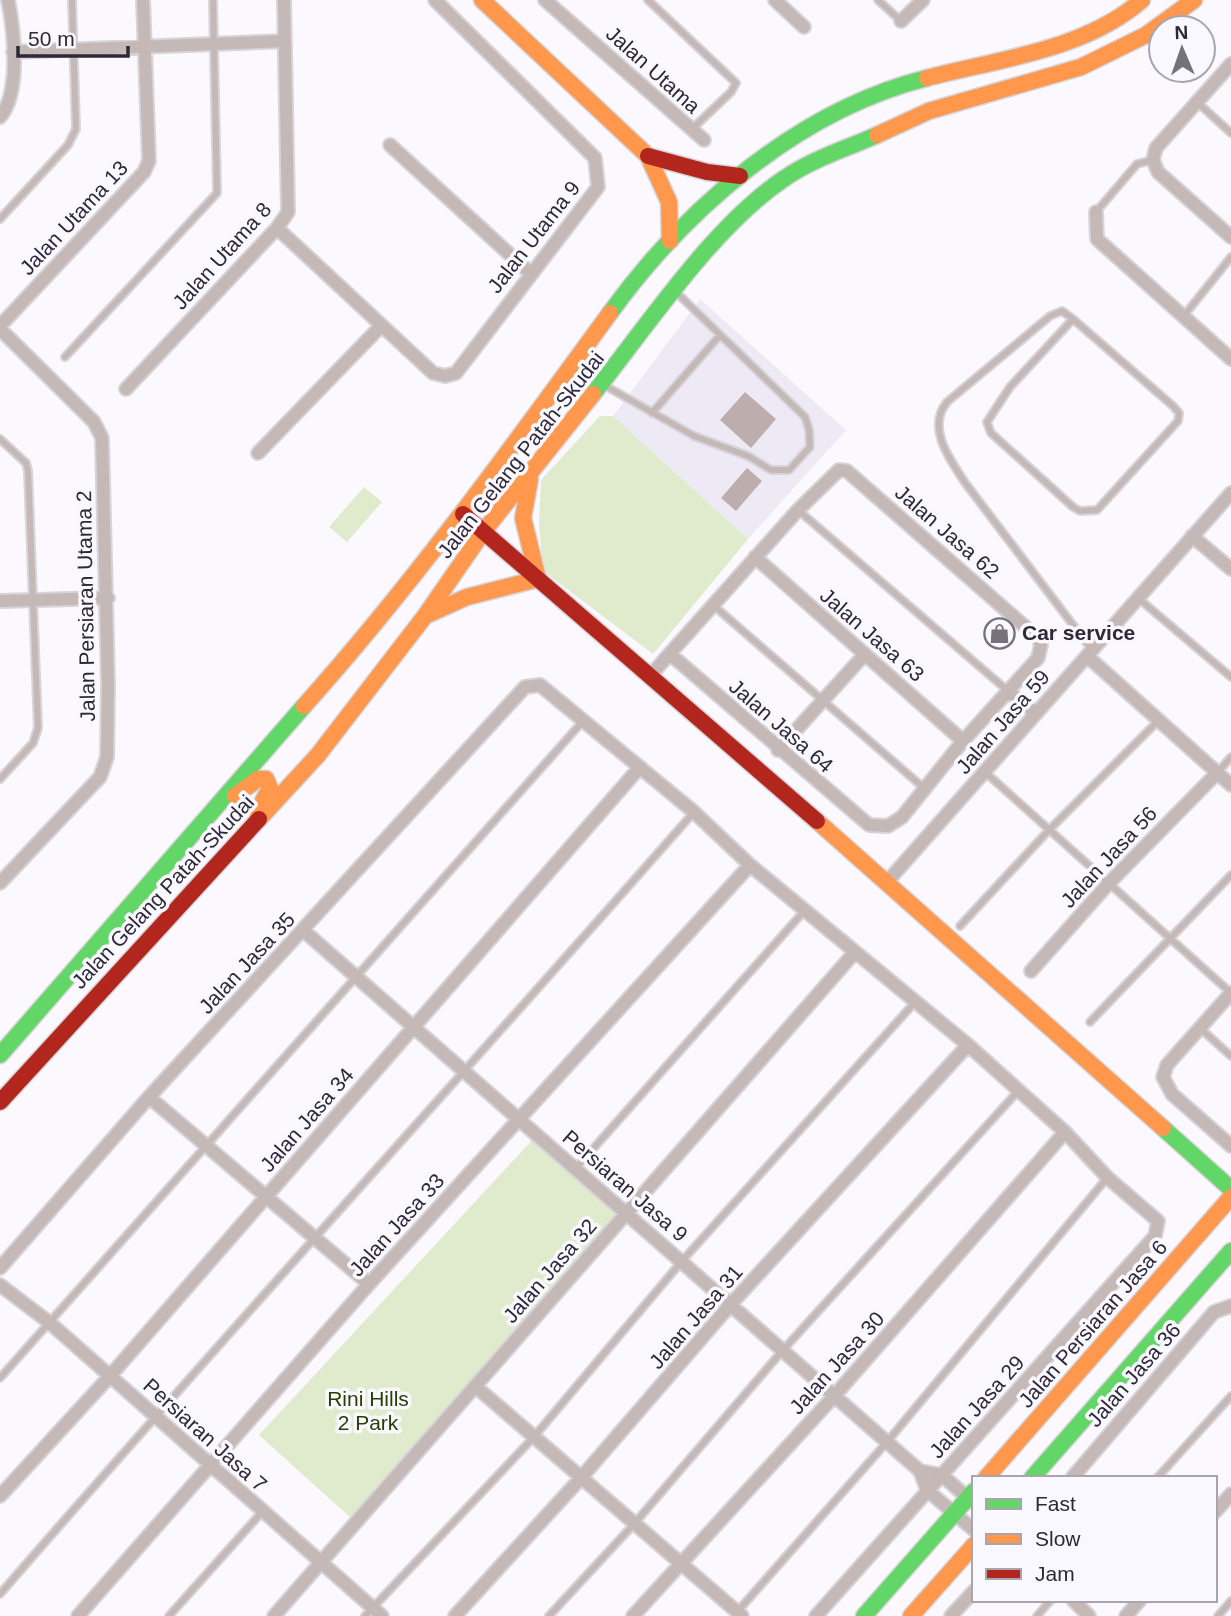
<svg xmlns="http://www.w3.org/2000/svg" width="1231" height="1616" font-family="Arial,sans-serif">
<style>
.built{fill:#eeeaf5}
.green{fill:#dfebcc}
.building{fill:#bdadac}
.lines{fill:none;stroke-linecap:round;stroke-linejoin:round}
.lane-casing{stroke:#d6d4d9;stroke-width:10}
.street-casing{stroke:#d6d4d9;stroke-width:16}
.fast-casing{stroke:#d6d4d9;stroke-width:19}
.slow-casing{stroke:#d6d4d9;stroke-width:19}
.jam-casing{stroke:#d6d4d9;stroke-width:19}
.lane{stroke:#c5b9b7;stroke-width:6}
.street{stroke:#c5b9b7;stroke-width:12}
.fast{stroke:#63d668;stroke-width:16}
.slow{stroke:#ff974d;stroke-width:16}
.jam{stroke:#b3261e;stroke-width:16}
.labels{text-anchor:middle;stroke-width:7;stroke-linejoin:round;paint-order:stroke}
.street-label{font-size:21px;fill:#2d2936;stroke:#faf8ff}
.poi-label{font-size:21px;font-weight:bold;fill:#2d2936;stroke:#faf8ff;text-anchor:start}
.park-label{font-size:21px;fill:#2d3e04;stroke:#faf8ff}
</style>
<rect width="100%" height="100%" fill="#fbf9fe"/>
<path class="built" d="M 700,299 L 846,430 L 748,539 L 613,416 Z"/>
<path class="green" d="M 600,416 L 613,416 L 748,539 L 653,654 L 543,571 L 539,524 L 541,480 Z
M 364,487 L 382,502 L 347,542 L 329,527 Z
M 535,1137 L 628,1219 L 353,1520 L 259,1435 Z"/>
<path class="building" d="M 745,392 L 776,419 L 751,448 L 720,420 Z
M 747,468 L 762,481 L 736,511 L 721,498 Z"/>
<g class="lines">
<defs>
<path id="lane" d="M 648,0 L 736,83 L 731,92 L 692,129
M 878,0 L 901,21
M 1197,102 L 1231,133
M 1096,212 L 1137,164 L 1153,160
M 0,219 L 68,145 L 76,129 L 72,0
M 1183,317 L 1231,257
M 1073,319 L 1010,387 L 987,422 L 991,433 L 1073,507 L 1080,511 L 1097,510 L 1178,421 L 1179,413 L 1173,406 L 1073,319 L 1062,311 L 1050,316 L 947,402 C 926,428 950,460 966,484 L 1092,650
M 65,357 L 217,193 L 213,0
M 604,385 L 694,436 L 748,456 L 771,470 L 789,470 L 810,447 L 809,429 L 805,417 L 678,294
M 652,413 L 720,335
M 0,439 L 26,463 L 28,471 L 38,728 L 33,743 L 0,779
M 798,510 L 1008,691
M 1138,598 L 1231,677
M 713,605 L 925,789
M 985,772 L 1231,993
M 1218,772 L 1231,757
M 960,926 L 1049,830 L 1158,721
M 1090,1022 L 1231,875
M 1200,1028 L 1231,1056
M 576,1168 L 805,910
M 0,1378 L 583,721
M 1157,1478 L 1231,1396
M 0,1594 C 228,1331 464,1074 694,812
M 737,1612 L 887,1442 L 1107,1178
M 169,1616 L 262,1512
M 365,1616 L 533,1438 L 682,1261 L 916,1001
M 549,1616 L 634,1524 L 783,1350 L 1019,1090
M 1037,1616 L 1051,1600
M 1218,1616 L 1231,1601"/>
<path id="street" d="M 545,0 L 704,140
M 775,0 L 804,27
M 901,21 L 923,0
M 13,52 L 284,41
M 1231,64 L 1156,148 L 1153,160 L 1158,172 L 1231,237
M 0,117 C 21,93 14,30 8,0
M 390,145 L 530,273
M 1096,212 L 1097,239 L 1231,359
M 277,228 L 433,373 L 445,376 L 456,373 L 598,187 L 595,158 L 435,0
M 0,326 L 144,172 L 149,161 L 143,0
M 0,329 L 94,422 L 102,438 L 108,685 L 107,757 L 100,777 L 0,883
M 126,389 L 277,228 L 288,212 L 284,0
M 258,453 L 380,327
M 1192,536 L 1231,569
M 755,557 L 963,741
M 0,601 L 108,598
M 1087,656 L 1231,785
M 649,677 L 798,510 L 839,470 L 847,471 L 1038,638 L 1041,645 L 1038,658 L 963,741 L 902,817 L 888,826 L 869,825 L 670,654
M 1008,691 L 1036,714
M 778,750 L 865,654
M 887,882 L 1231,493
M 304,931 L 920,1471 L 927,1490 L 974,1530
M 1031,971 L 1109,883 L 1218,772
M 1231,993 L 1167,1065 L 1163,1077 L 1172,1094 L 1231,1146
M 149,1097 L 369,1284
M 0,1268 L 149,1097 L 525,687 L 540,685 L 694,812 L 750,865 L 968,1045 L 1065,1132 L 1108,1178 L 1158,1221 L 1155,1236 L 816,1616
M 0,1285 L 50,1323 L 382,1616
M 475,1386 L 742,1616
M 920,1471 L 942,1475 L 972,1502
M 1072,1478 L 1214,1312 L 1231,1306
M 0,1496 L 110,1376 L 640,767
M 1215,1512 L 1231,1494
M 1073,1600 L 1089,1616
M 78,1616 L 369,1284 L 750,865
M 274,1616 L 855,952
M 455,1616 L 580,1479 L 731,1304 L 968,1045
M 633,1616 L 835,1395 L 1065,1132
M 951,1616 L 974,1591
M 1126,1616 L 1140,1600"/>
<path id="fast" d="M 610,313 C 686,208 799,110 927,78
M 593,394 C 648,325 713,226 785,178 C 812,159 848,148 877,135
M 0,1055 L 304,706
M 1163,1128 L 1231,1189
M 1032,1478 L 1231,1251
M 864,1616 L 974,1491"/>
<path id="slow" d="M 482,0 L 648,156
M 927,78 C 999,59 1085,50 1142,0
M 877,135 L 929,111 L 1081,67 L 1146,35 L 1194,0
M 648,156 L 669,202 L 670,241
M 427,615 L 467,597 L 538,579 L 523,518 L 530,479
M 304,706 C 415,582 512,447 610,313
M 235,796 L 258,779 L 266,779 L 270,788 L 257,812
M 259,819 L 318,755 L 425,616 L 483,532 L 593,394
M 817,821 L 1163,1128
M 986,1478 L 1231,1197
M 911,1616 L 974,1545"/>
<path id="jam" d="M 648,156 L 707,172 L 740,176
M 463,514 L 817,821
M 0,1102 L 259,819"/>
</defs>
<use href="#lane" class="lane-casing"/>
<use href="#street" class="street-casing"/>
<use href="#fast" class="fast-casing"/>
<use href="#slow" class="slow-casing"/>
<use href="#jam" class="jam-casing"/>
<use href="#lane" class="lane"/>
<use href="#street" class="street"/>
<use href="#fast" class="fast"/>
<use href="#slow" class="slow"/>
<use href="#jam" class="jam"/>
</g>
<defs>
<symbol id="shop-ring" viewBox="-11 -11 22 22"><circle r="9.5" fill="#faf8ff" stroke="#75727c" stroke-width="1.5"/><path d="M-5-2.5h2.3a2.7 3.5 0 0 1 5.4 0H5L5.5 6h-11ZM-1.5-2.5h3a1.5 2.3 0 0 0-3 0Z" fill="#75727c"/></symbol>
</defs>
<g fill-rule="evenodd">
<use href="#shop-ring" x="982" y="616" width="35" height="35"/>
</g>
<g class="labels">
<g class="street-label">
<text transform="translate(653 70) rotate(42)" y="7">Jalan Utama</text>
<text transform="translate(74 218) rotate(-47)" y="7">Jalan Utama 13</text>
<text transform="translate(534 237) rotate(-52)" y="7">Jalan Utama 9</text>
<text transform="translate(222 256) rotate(-48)" y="7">Jalan Utama 8</text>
<text transform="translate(521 455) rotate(-52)" y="7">Jalan Gelang Patah-Skudai</text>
<text transform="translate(947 532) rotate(41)" y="7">Jalan Jasa 62</text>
<text transform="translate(86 606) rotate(-91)" y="7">Jalan Persiaran Utama 2</text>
<text transform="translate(872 635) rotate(41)" y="7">Jalan Jasa 63</text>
<text transform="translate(1003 722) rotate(-49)" y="7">Jalan Jasa 59</text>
<text transform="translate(781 726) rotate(41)" y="7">Jalan Jasa 64</text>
<text transform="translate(1109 857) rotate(-47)" y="7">Jalan Jasa 56</text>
<text transform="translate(163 892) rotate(-47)" y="7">Jalan Gelang Patah-Skudai</text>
<text transform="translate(247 963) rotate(-47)" y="7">Jalan Jasa 35</text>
<text transform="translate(307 1120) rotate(-49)" y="7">Jalan Jasa 34</text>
<text transform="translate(625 1186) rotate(41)" y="7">Persiaran Jasa 9</text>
<text transform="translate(397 1225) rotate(-48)" y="7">Jalan Jasa 33</text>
<text transform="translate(550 1271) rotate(-49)" y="7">Jalan Jasa 32</text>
<text transform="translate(696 1317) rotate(-49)" y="7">Jalan Jasa 31</text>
<text transform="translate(1093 1324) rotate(-49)" y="7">Jalan Persiaran Jasa 6</text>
<text transform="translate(837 1363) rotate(-48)" y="7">Jalan Jasa 30</text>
<text transform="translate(1134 1375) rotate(-49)" y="7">Jalan Jasa 36</text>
<text transform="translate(977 1407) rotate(-48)" y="7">Jalan Jasa 29</text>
<text transform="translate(205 1435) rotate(42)" y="7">Persiaran Jasa 7</text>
</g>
<g class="poi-label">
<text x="1022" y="640">Car service</text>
</g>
<g class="park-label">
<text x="368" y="1406">Rini Hills<tspan x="368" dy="24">2 Park</tspan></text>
</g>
</g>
<rect x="972" y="1476" width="245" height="126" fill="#faf8ff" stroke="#a8a5af" stroke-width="2"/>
<rect x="986" y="1499" width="35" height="10" fill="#63d668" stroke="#a8a5af" stroke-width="2"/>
<text x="1035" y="1511" font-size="21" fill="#2d2936">Fast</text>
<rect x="986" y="1534" width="35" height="10" fill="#ff974d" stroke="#a8a5af" stroke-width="2"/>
<text x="1035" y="1546" font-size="21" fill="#2d2936">Slow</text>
<rect x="986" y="1569" width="35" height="10" fill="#b3261e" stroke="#a8a5af" stroke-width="2"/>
<text x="1035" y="1581" font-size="21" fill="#2d2936">Jam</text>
<g transform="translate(1182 49) rotate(358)"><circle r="33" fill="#faf8ff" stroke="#a8a5af" stroke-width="2"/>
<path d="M0-5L12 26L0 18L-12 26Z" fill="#75727c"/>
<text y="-10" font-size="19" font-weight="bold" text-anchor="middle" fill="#2d2936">N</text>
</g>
<path d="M18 46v10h110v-10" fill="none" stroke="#2d2936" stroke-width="3.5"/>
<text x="28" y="46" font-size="21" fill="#2d2936" stroke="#faf8ff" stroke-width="5" paint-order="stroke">50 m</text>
</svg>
